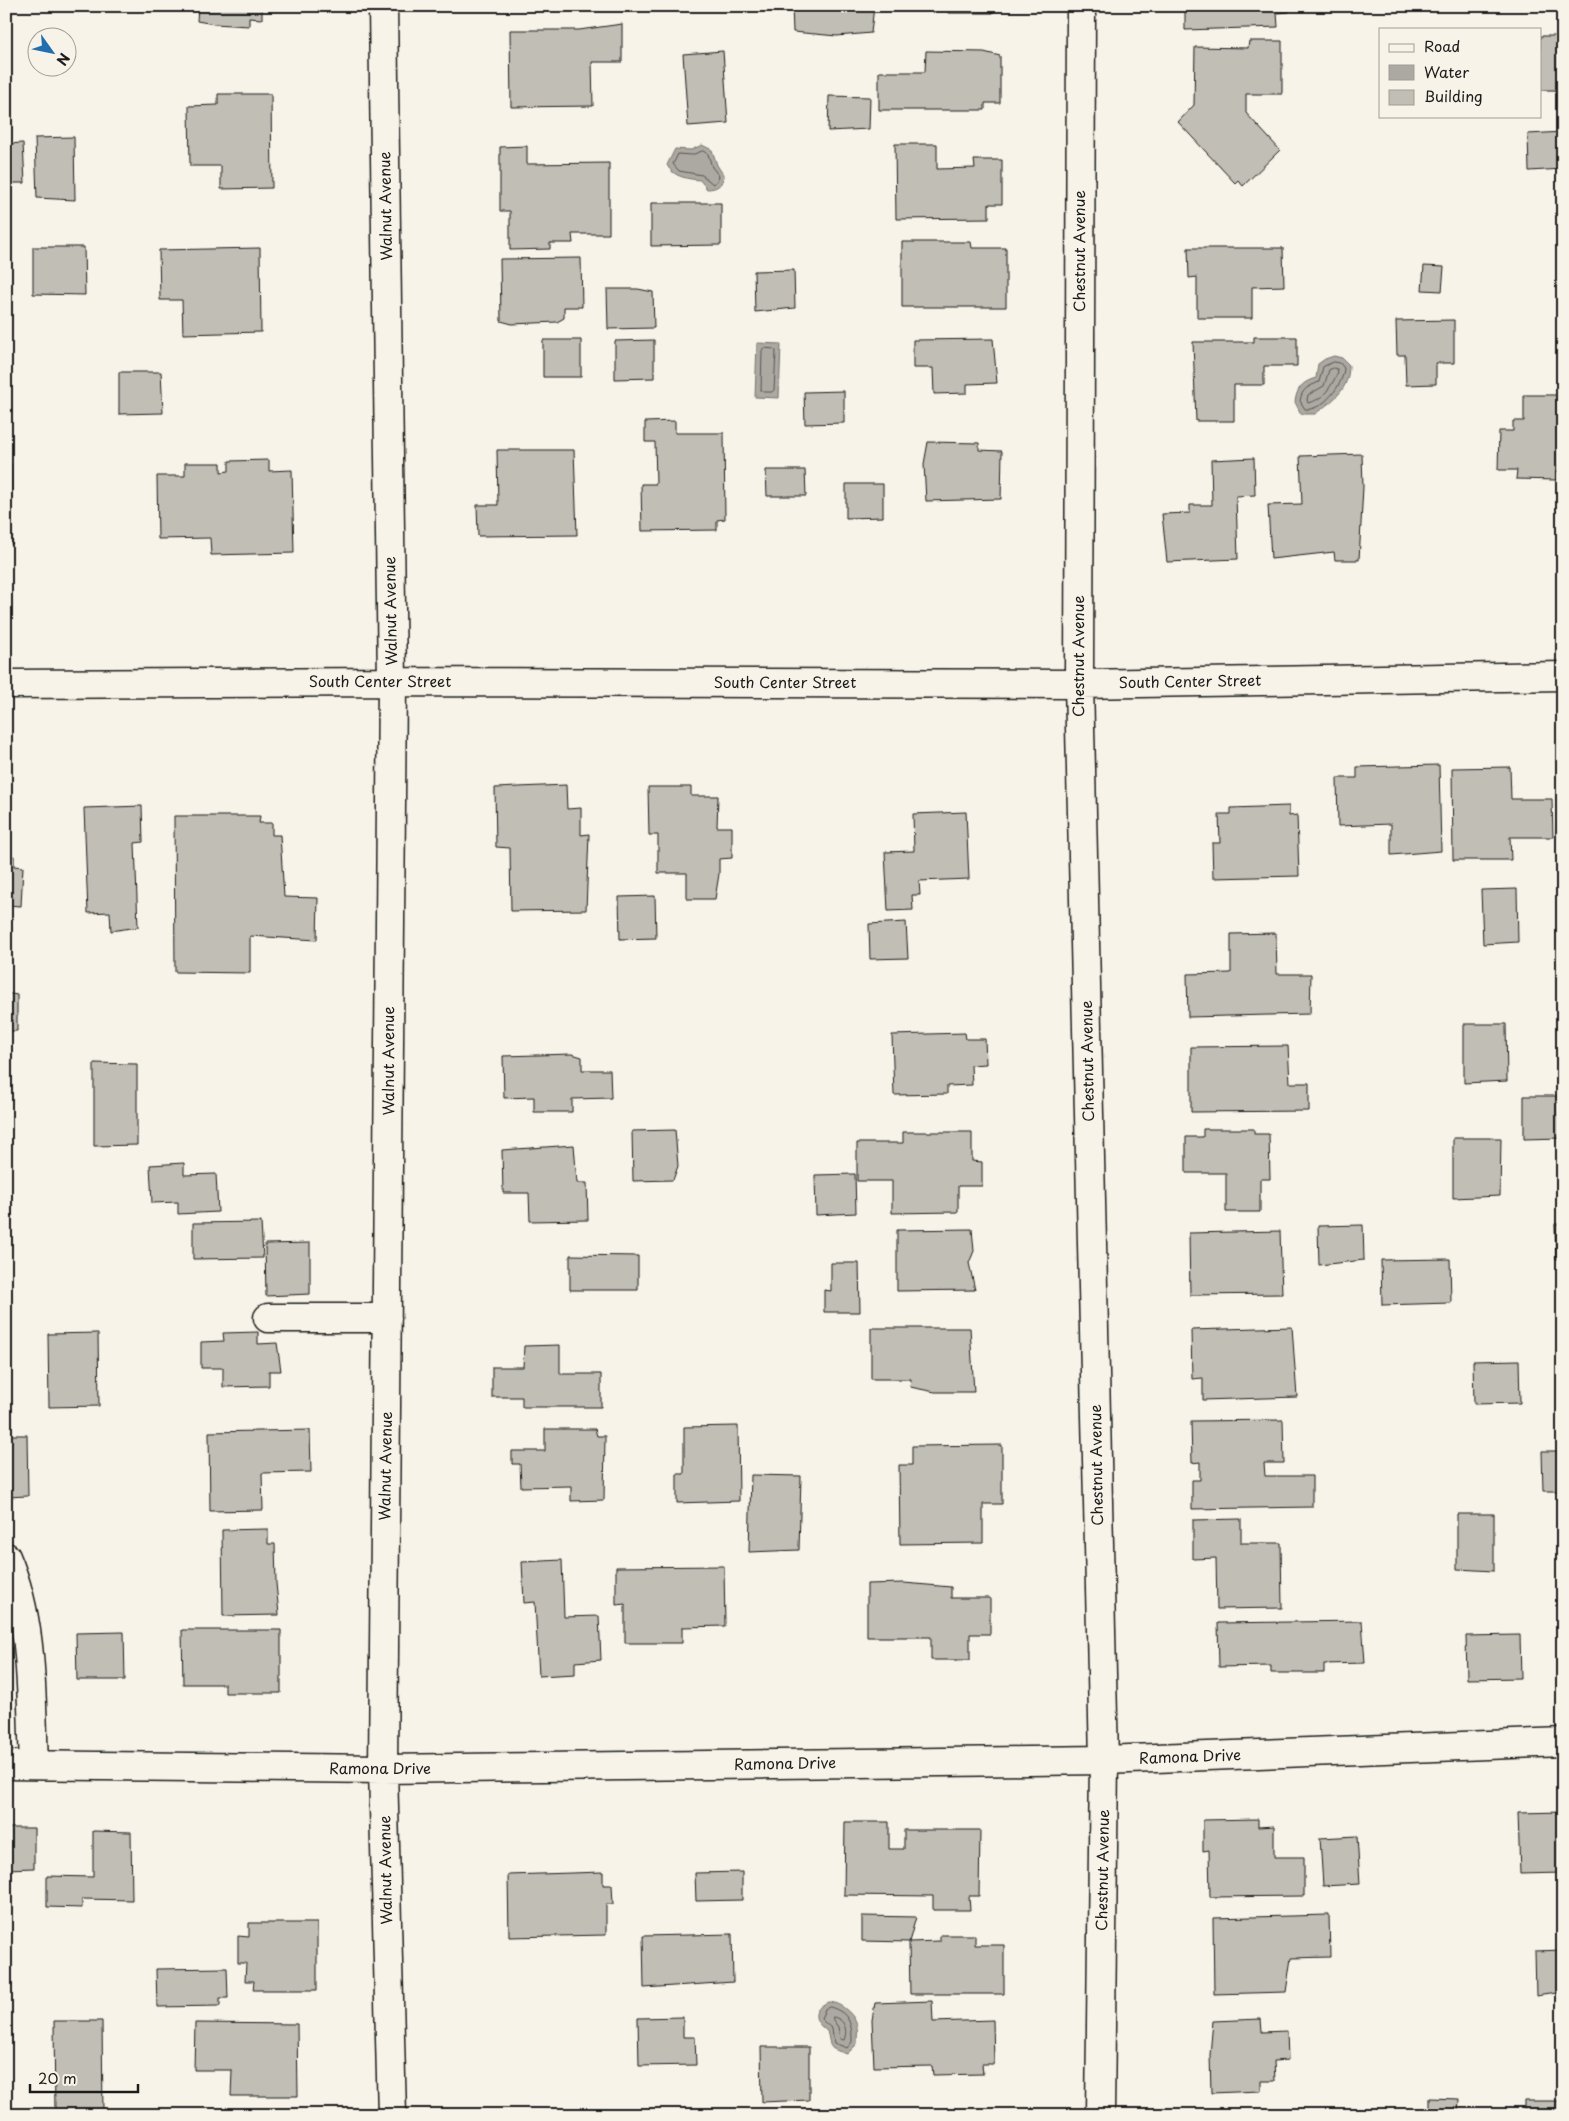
<svg xmlns="http://www.w3.org/2000/svg" width="1569" height="2121" font-family="'Playpen Sans',sans-serif">
<style>
.water{fill:#aca9a2;stroke:#72716c}
.lines{fill:none;stroke-linecap:round;stroke-linejoin:round}
.shore{stroke:#565452;stroke-width:1}
.building{fill:#c0beb5;stroke:#1c1c1c}
.minor-casing{stroke:#1c1c1c;stroke-width:31}
.minor{stroke:#f7f3e8;stroke-width:28}
.labels{text-anchor:middle;stroke-width:4;stroke-linejoin:round;paint-order:stroke}
.street-label{font-size:15px;fill:#1c1c1c;stroke:#f7f3e8}
</style>
<rect width="100%" height="100%" fill="#f7f3e8"/>
<filter id="ink" filterUnits="userSpaceOnUse"><feTurbulence type="fractalNoise" baseFrequency=".02" numOctaves="2"/><feDisplacementMap in="SourceGraphic" scale="10" xChannelSelector="R" yChannelSelector="G"/><feConvolveMatrix kernelMatrix="1 2 1 2 8 2 1 2 1" color-interpolation-filters="sRGB"/></filter>
<g filter="url(#ink)">
<path class="water" d="M 702,145 L 712,150 L 717,165 L 724,176 C 722,185 717,189 707,189 L 700,180 C 688,179 673,177 667,165 L 675,149 L 691,150 Z
M 757,343 L 781,344 L 779,398 L 755,397 Z
M 1334,356 L 1342,358 L 1349,365 C 1349,391 1333,400 1315,414 L 1301,414 L 1295,402 C 1297,388 1302,382 1316,378 L 1318,364 L 1325,359 Z
M 828,2002 C 840,2002 856,2015 857,2027 C 858,2032 857,2039 857,2044 L 847,2054 C 826,2047 832,2049 827,2031 C 813,2021 811,2010 828,2002 Z"/>
<g class="lines">
<path class="shore" d="M 703,151 L 708,154 L 712,167 L 719,176 L 717,181 L 713,184 L 702,175 L 679,171 L 673,164 L 678,154 L 691,155 Z
M 764,348 L 774,349 L 776,351 L 774,390 L 772,392 L 763,392 L 761,390 L 762,351 Z
M 1334,362 L 1340,363 L 1344,368 C 1344,384 1322,412 1305,409 L 1300,401 C 1302,388 1308,387 1319,382 L 1323,367 Z
M 1334,368 L 1337,369 L 1338,372 C 1332,385 1324,400 1308,403 L 1307,400 L 1308,395 L 1324,386 L 1329,370 Z
M 830,2007 C 850,2013 852,2024 852,2042 L 847,2048 L 834,2043 L 832,2029 L 821,2019 L 825,2009 Z
M 833,2017 C 845,2019 848,2030 844,2040 L 840,2039 L 838,2027 L 833,2020 Z"/>
</g>
<path class="building" d="M 198,6 L 272,6 L 271,8 L 262,8 L 262,19 L 249,18 L 249,26 L 214,24 L 197,21 Z
M 792,6 L 874,6 L 871,33 L 837,36 L 793,32 Z
M 948,6 L 993,6 L 993,13 L 948,13 Z
M 1185,6 L 1289,6 L 1289,12 L 1277,13 L 1278,27 L 1185,30 Z
M 622,24 L 622,62 L 592,62 L 593,106 L 511,107 L 510,30 L 579,30 Z
M 1540,36 L 1563,36 L 1563,90 L 1540,90 Z
M 1249,41 L 1282,41 L 1282,94 L 1246,94 L 1246,113 L 1280,150 L 1243,186 L 1238,180 L 1235,183 L 1178,122 L 1194,105 L 1195,47 L 1248,48 Z
M 723,51 L 728,123 L 688,126 L 683,54 Z
M 926,51 L 984,52 L 1000,56 L 1000,103 L 985,103 L 985,110 L 879,110 L 879,72 L 925,72 Z
M 218,94 L 271,94 L 272,188 L 221,189 L 221,166 L 190,166 L 189,106 L 218,105 Z
M 829,96 L 870,97 L 869,129 L 828,131 Z
M 1563,132 L 1563,169 L 1529,171 L 1528,134 Z
M 74,137 L 75,200 L 37,198 L 35,138 Z
M 23,143 L 25,183 L 6,183 L 6,144 Z
M 895,144 L 937,144 L 937,169 L 975,168 L 974,160 L 1002,160 L 1002,204 L 989,204 L 989,218 L 896,219 Z
M 527,146 L 527,164 L 609,163 L 609,234 L 572,234 L 573,243 L 550,243 L 550,249 L 510,250 L 510,211 L 500,211 L 500,147 Z
M 651,203 L 721,203 L 721,245 L 651,246 Z
M 902,242 L 971,242 L 972,248 L 1006,248 L 1006,307 L 902,307 Z
M 33,247 L 84,247 L 85,295 L 33,294 Z
M 260,248 L 261,332 L 183,334 L 182,300 L 160,300 L 159,250 Z
M 1188,248 L 1283,248 L 1284,286 L 1252,287 L 1252,318 L 1197,318 L 1197,277 L 1189,278 Z
M 581,258 L 582,307 L 564,307 L 564,318 L 557,322 L 512,324 L 501,321 L 500,259 Z
M 1424,266 L 1444,267 L 1442,291 L 1422,290 Z
M 794,270 L 795,308 L 755,312 L 754,271 Z
M 607,289 L 638,289 L 653,292 L 654,328 L 608,329 Z
M 1454,320 L 1454,363 L 1436,363 L 1436,384 L 1406,385 L 1405,355 L 1397,355 L 1396,321 Z
M 1254,337 L 1297,337 L 1297,366 L 1264,366 L 1264,385 L 1234,385 L 1234,421 L 1196,421 L 1193,342 L 1254,342 Z
M 993,339 L 997,383 L 967,384 L 967,393 L 934,394 L 933,368 L 913,368 L 913,340 Z
M 543,340 L 581,340 L 581,377 L 543,377 Z
M 654,340 L 654,378 L 615,379 L 615,341 Z
M 119,372 L 161,372 L 163,413 L 119,414 Z
M 844,391 L 844,423 L 805,424 L 804,392 Z
M 1524,395 L 1561,395 L 1561,406 L 1563,406 L 1563,471 L 1556,471 L 1556,480 L 1516,479 L 1517,470 L 1498,470 L 1499,431 L 1513,431 L 1513,421 L 1524,421 Z
M 675,421 L 675,433 L 724,433 L 725,519 L 717,520 L 717,530 L 642,531 L 641,484 L 656,484 L 655,442 L 645,442 L 645,422 Z
M 928,442 L 979,443 L 979,450 L 1002,451 L 1001,499 L 926,501 L 924,464 Z
M 497,450 L 574,450 L 577,535 L 478,536 L 477,505 L 498,505 Z
M 1362,454 L 1363,487 L 1359,560 L 1335,560 L 1334,552 L 1271,559 L 1268,505 L 1302,504 L 1300,456 Z
M 1254,458 L 1255,495 L 1236,496 L 1238,559 L 1167,562 L 1162,514 L 1190,513 L 1190,505 L 1212,505 L 1211,460 Z
M 269,460 L 269,471 L 292,470 L 294,553 L 211,555 L 210,538 L 158,539 L 157,476 L 185,476 L 185,463 L 221,463 L 221,472 L 229,471 L 229,461 Z
M 6,464 L 11,464 L 12,544 L 6,544 Z
M 766,470 L 805,470 L 806,496 L 767,496 Z
M 846,484 L 883,484 L 883,517 L 846,518 Z
M 1439,765 L 1441,851 L 1391,855 L 1391,824 L 1338,826 L 1337,778 L 1357,778 L 1357,767 Z
M 1510,767 L 1511,799 L 1552,799 L 1553,837 L 1510,837 L 1511,860 L 1453,860 L 1452,768 Z
M 566,785 L 567,809 L 581,808 L 581,835 L 589,834 L 586,910 L 511,911 L 510,848 L 496,847 L 495,788 Z
M 648,787 L 691,787 L 691,796 L 718,796 L 717,827 L 732,827 L 732,858 L 719,859 L 719,874 L 715,899 L 687,899 L 687,873 L 658,873 L 658,835 L 649,835 Z
M 142,806 L 143,842 L 135,843 L 138,927 L 111,931 L 110,912 L 88,913 L 84,808 Z
M 1289,806 L 1289,816 L 1297,815 L 1299,876 L 1213,878 L 1212,843 L 1220,843 L 1219,814 L 1231,814 L 1231,808 Z
M 966,812 L 969,879 L 919,881 L 920,895 L 912,895 L 913,910 L 888,911 L 885,852 L 914,851 L 913,814 Z
M 174,816 L 260,816 L 259,823 L 272,823 L 272,835 L 280,835 L 284,897 L 318,898 L 317,940 L 250,936 L 250,973 L 175,972 Z
M 6,856 L 14,856 L 14,866 L 23,867 L 21,906 L 6,905 Z
M 1517,889 L 1518,942 L 1483,944 L 1481,890 Z
M 655,896 L 656,938 L 620,939 L 619,897 Z
M 906,922 L 908,958 L 870,959 L 869,924 Z
M 1276,933 L 1277,974 L 1311,974 L 1310,1014 L 1188,1017 L 1187,974 L 1231,973 L 1231,934 Z
M 6,993 L 17,995 L 17,1031 L 6,1031 Z
M 1464,1024 L 1506,1024 L 1507,1081 L 1464,1083 Z
M 965,1033 L 966,1039 L 985,1039 L 986,1064 L 971,1065 L 972,1085 L 947,1086 L 947,1094 L 894,1095 L 892,1035 Z
M 1288,1046 L 1290,1083 L 1309,1083 L 1309,1111 L 1191,1112 L 1191,1047 Z
M 572,1054 L 582,1057 L 582,1070 L 610,1070 L 611,1098 L 572,1099 L 572,1112 L 534,1112 L 534,1097 L 504,1098 L 503,1056 Z
M 94,1063 L 137,1064 L 137,1145 L 94,1146 Z
M 1524,1096 L 1561,1096 L 1561,1138 L 1524,1139 Z
M 1203,1129 L 1254,1129 L 1254,1134 L 1269,1134 L 1270,1179 L 1260,1179 L 1260,1212 L 1226,1212 L 1226,1173 L 1186,1173 L 1186,1137 L 1203,1137 Z
M 675,1130 L 678,1166 L 673,1180 L 633,1181 L 632,1131 Z
M 903,1132 L 972,1132 L 972,1161 L 982,1162 L 982,1186 L 958,1186 L 958,1212 L 892,1213 L 892,1181 L 857,1181 L 857,1143 L 903,1143 Z
M 1453,1138 L 1501,1138 L 1500,1196 L 1453,1198 Z
M 574,1145 L 577,1183 L 587,1183 L 588,1220 L 530,1221 L 529,1193 L 503,1193 L 502,1150 Z
M 184,1163 L 184,1175 L 216,1174 L 218,1212 L 178,1214 L 178,1202 L 152,1203 L 150,1165 Z
M 855,1174 L 856,1213 L 816,1215 L 815,1175 Z
M 261,1222 L 263,1258 L 193,1259 L 193,1223 Z
M 1555,1224 L 1563,1224 L 1563,1259 L 1556,1259 Z
M 1363,1225 L 1364,1260 L 1319,1265 L 1318,1226 Z
M 972,1229 L 974,1251 L 969,1263 L 975,1290 L 897,1291 L 897,1230 Z
M 1280,1231 L 1282,1294 L 1190,1295 L 1189,1233 Z
M 310,1243 L 310,1294 L 266,1296 L 265,1244 Z
M 570,1255 L 638,1256 L 638,1290 L 570,1290 Z
M 1450,1259 L 1451,1303 L 1382,1305 L 1381,1260 Z
M 831,1263 L 859,1263 L 860,1312 L 824,1312 L 824,1290 L 831,1291 Z
M 1292,1327 L 1297,1397 L 1203,1400 L 1203,1378 L 1192,1379 L 1191,1330 Z
M 871,1328 L 970,1328 L 974,1392 L 935,1392 L 910,1387 L 911,1379 L 871,1379 Z
M 258,1332 L 258,1344 L 277,1343 L 281,1371 L 269,1371 L 269,1386 L 223,1387 L 223,1368 L 201,1368 L 201,1342 L 224,1341 L 223,1333 Z
M 98,1333 L 99,1406 L 49,1407 L 48,1334 Z
M 560,1345 L 560,1374 L 601,1374 L 601,1407 L 522,1407 L 522,1397 L 492,1397 L 492,1367 L 523,1367 L 524,1346 Z
M 1519,1360 L 1520,1403 L 1474,1404 L 1473,1361 Z
M 1283,1420 L 1284,1463 L 1264,1463 L 1265,1476 L 1312,1476 L 1312,1507 L 1192,1509 L 1192,1480 L 1200,1480 L 1200,1462 L 1192,1463 L 1191,1421 Z
M 738,1426 L 739,1501 L 677,1503 L 677,1474 L 684,1474 L 684,1427 Z
M 545,1429 L 595,1429 L 597,1436 L 605,1436 L 604,1500 L 571,1501 L 571,1486 L 521,1487 L 520,1464 L 512,1464 L 512,1451 L 545,1451 Z
M 310,1430 L 311,1472 L 262,1473 L 263,1510 L 210,1511 L 209,1432 Z
M 6,1435 L 27,1435 L 28,1496 L 6,1497 Z
M 1002,1445 L 1002,1504 L 983,1504 L 983,1543 L 900,1544 L 899,1465 L 912,1465 L 912,1446 Z
M 1542,1451 L 1563,1451 L 1563,1491 L 1543,1491 Z
M 751,1475 L 801,1476 L 799,1550 L 749,1552 Z
M 1457,1514 L 1494,1514 L 1494,1571 L 1457,1569 Z
M 1241,1519 L 1241,1543 L 1281,1543 L 1282,1608 L 1217,1609 L 1216,1558 L 1193,1559 L 1193,1520 Z
M 268,1529 L 268,1544 L 275,1544 L 276,1583 L 279,1615 L 223,1616 L 222,1530 Z
M 562,1560 L 564,1617 L 599,1616 L 601,1660 L 575,1662 L 575,1674 L 539,1676 L 535,1602 L 524,1603 L 522,1562 Z
M 724,1566 L 725,1626 L 682,1627 L 682,1643 L 625,1643 L 625,1604 L 616,1605 L 616,1567 Z
M 904,1583 L 951,1587 L 951,1598 L 990,1598 L 990,1634 L 970,1634 L 970,1660 L 931,1660 L 931,1637 L 867,1637 L 867,1584 Z
M 1362,1621 L 1365,1663 L 1324,1664 L 1324,1673 L 1271,1673 L 1271,1666 L 1219,1667 L 1218,1623 Z
M 182,1630 L 281,1630 L 281,1693 L 225,1693 L 225,1684 L 183,1684 Z
M 124,1632 L 125,1680 L 77,1680 L 76,1633 Z
M 1520,1635 L 1521,1678 L 1467,1679 L 1466,1636 Z
M 1563,1812 L 1563,1873 L 1520,1874 L 1518,1813 Z
M 1258,1819 L 1258,1827 L 1274,1826 L 1274,1857 L 1304,1857 L 1304,1896 L 1210,1897 L 1209,1850 L 1203,1851 L 1203,1820 Z
M 845,1822 L 889,1822 L 889,1849 L 904,1849 L 904,1830 L 980,1830 L 979,1896 L 969,1896 L 970,1910 L 933,1910 L 933,1896 L 844,1895 Z
M 6,1828 L 34,1828 L 34,1868 L 6,1869 Z
M 93,1831 L 131,1832 L 132,1900 L 82,1899 L 82,1908 L 47,1907 L 47,1876 L 93,1877 Z
M 1357,1836 L 1360,1884 L 1323,1886 L 1320,1838 Z
M 603,1872 L 603,1885 L 612,1885 L 613,1904 L 606,1904 L 606,1935 L 509,1937 L 508,1875 Z
M 742,1872 L 742,1900 L 696,1901 L 695,1873 Z
M 1329,1915 L 1330,1957 L 1291,1958 L 1286,1992 L 1214,1994 L 1213,1918 Z
M 862,1916 L 916,1917 L 909,1942 L 862,1941 Z
M 249,1923 L 317,1923 L 317,1990 L 253,1990 L 254,1981 L 245,1981 L 246,1963 L 238,1963 L 238,1936 L 249,1937 Z
M 732,1934 L 733,1982 L 644,1988 L 643,1936 Z
M 940,1935 L 975,1935 L 975,1945 L 1004,1945 L 1004,1994 L 910,1994 L 909,1942 L 940,1941 Z
M 1563,1950 L 1563,1992 L 1536,1996 L 1535,1951 Z
M 227,1968 L 228,1998 L 220,1998 L 220,2006 L 157,2007 L 156,1969 Z
M 932,2001 L 933,2022 L 993,2020 L 994,2064 L 982,2064 L 983,2074 L 933,2075 L 932,2066 L 874,2067 L 872,2020 L 875,2003 Z
M 683,2017 L 683,2037 L 695,2037 L 696,2065 L 639,2066 L 638,2018 Z
M 1261,2019 L 1262,2032 L 1287,2031 L 1288,2060 L 1274,2061 L 1275,2081 L 1261,2081 L 1261,2091 L 1211,2093 L 1210,2055 L 1213,2021 Z
M 54,2021 L 102,2021 L 103,2114 L 55,2114 Z
M 195,2023 L 297,2024 L 298,2096 L 231,2096 L 232,2070 L 194,2070 Z
M 761,2047 L 809,2047 L 809,2100 L 762,2102 Z
M 1429,2098 L 1459,2099 L 1458,2115 L 1429,2115 Z
M 1524,2101 L 1563,2101 L 1563,2115 L 1524,2115 Z"/>
<g class="lines">
<defs>
<path id="minor" d="M 383,6 L 392,682 L 383,1769 L 392,2115
M 1081,6 L 1079,684 L 1104,1760 L 1100,2115
M 6,684 L 392,682 L 1079,684 L 1563,676
M 268,1318 L 387,1318
M 6,1557 C 34,1622 31,1695 34,1765
M 6,1765 L 383,1769 L 1104,1760 L 1563,1742"/>
</defs>
<use href="#minor" class="minor-casing"/>
<use href="#minor" class="minor"/>
</g>
</g>
<g class="labels">
<g class="street-label">
<text transform="translate(386 206) rotate(-91)" y="5">Walnut Avenue</text>
<text transform="translate(1080 251) rotate(-90)" y="5">Chestnut Avenue</text>
<text transform="translate(391 611) rotate(-91)" y="5">Walnut Avenue</text>
<text transform="translate(1079 656) rotate(-90)" y="5">Chestnut Avenue</text>
<text x="380" y="687">South Center Street</text>
<text transform="translate(1190 682) rotate(-1)" y="5">South Center Street</text>
<text x="785" y="688">South Center Street</text>
<text transform="translate(389 1061) rotate(-90)" y="5">Walnut Avenue</text>
<text transform="translate(1088 1061) rotate(-91)" y="5">Chestnut Avenue</text>
<text transform="translate(1097 1465) rotate(-91)" y="5">Chestnut Avenue</text>
<text transform="translate(386 1466) rotate(-89)" y="5">Walnut Avenue</text>
<text transform="translate(1190 1757) rotate(-2)" y="5">Ramona Drive</text>
<text transform="translate(785 1764) rotate(-1)" y="5">Ramona Drive</text>
<text x="380" y="1774">Ramona Drive</text>
<text transform="translate(386 1870) rotate(-91)" y="5">Walnut Avenue</text>
<text transform="translate(1103 1870) rotate(-89)" y="5">Chestnut Avenue</text>
</g>
</g>
<rect width="1569" height="2121" fill="none" stroke="#f7f3e8" stroke-width="25"/>
<rect x="12" y="12" width="1544" height="2096" fill="none" stroke="#1c1c1c" stroke-width="2" filter="url(#ink)"/>
<rect x="1379" y="28" width="162" height="90" fill="#f7f3e8" stroke="#9f9d96"/>
<rect x="1389" y="44" width="25" height="8" fill="#f7f3e8" stroke="#9f9d96"/>
<text x="1424" y="52" font-size="15" fill="#1c1c1c">Road</text>
<rect x="1389" y="65" width="25" height="15" fill="#aca9a2" stroke="#9f9d96"/>
<text x="1424" y="78" font-size="15" fill="#1c1c1c">Water</text>
<rect x="1389" y="90" width="25" height="15" fill="#c0beb5" stroke="#9f9d96"/>
<text x="1424" y="102" font-size="15" fill="#1c1c1c">Building</text>
<g transform="translate(52 52) rotate(123)"><circle r="24" fill="#f7f3e8" stroke="#9f9d96"/>
<path d="M0-4L9 19L0 12L-9 19Z" fill="#1f6fb2"/>
<text y="-8" font-size="14" font-weight="bold" text-anchor="middle" fill="#1c1c1c">N</text>
</g>
<path d="M30 2084v8h108v-8" fill="none" stroke="#1c1c1c" stroke-width="2.5"/>
<text x="38" y="2084" font-size="15" fill="#1c1c1c" stroke="#f7f3e8" stroke-width="4" paint-order="stroke">20 m</text>
</svg>
